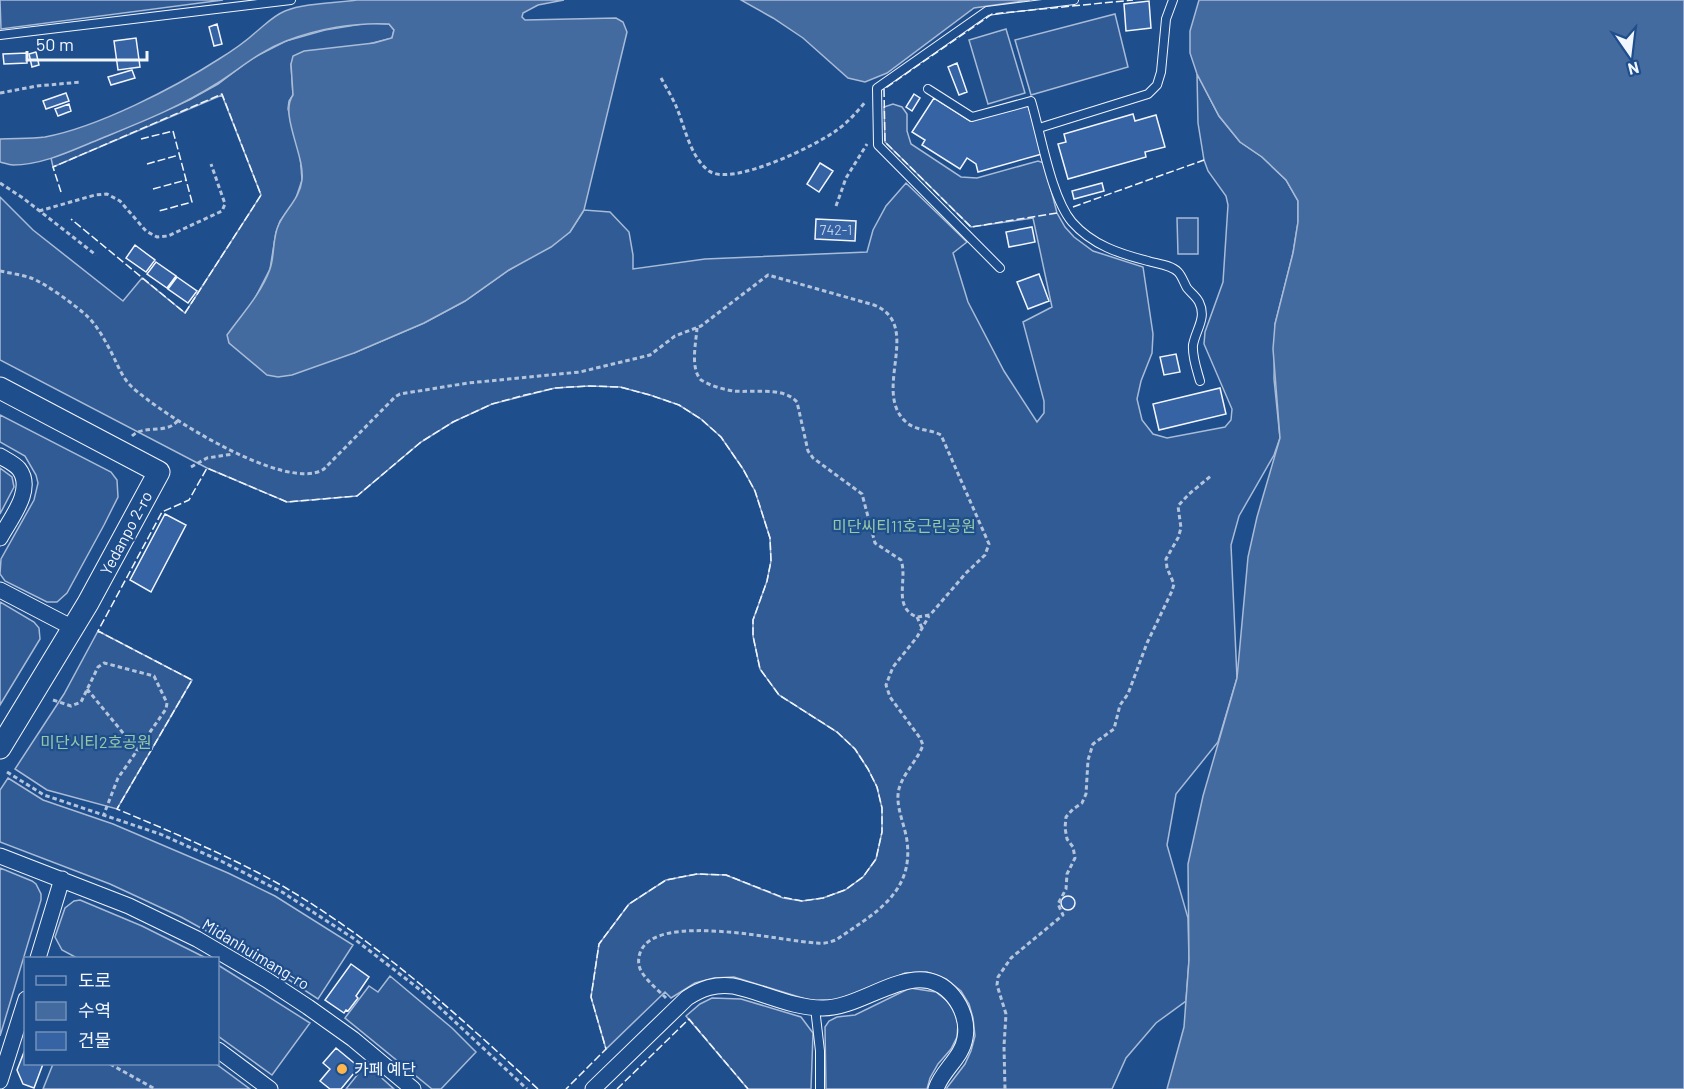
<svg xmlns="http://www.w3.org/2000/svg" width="1684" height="1089" font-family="Barlow,'Noto Sans KR',sans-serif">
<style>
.built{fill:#305b95;stroke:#a8bbd7;stroke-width:1.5}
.water{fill:#446ba0;stroke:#a8bbd7;stroke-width:1.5}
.building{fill:#3563a3;stroke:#f2f6ff;stroke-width:1.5}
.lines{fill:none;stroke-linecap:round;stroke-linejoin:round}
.lane-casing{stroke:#f2f6ff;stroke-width:10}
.street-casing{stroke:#f2f6ff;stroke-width:17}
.secondary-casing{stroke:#f2f6ff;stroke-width:23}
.path{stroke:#b3c4dc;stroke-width:3;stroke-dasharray:4.5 3;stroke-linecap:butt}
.lane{stroke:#1f4e8c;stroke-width:8}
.street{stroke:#1f4e8c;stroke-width:15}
.secondary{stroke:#1f4e8c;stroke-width:21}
.fence{stroke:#f2f6ff;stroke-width:1.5;stroke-dasharray:8 3;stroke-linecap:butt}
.poi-dot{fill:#ffb74d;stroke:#1f4e8c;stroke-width:2}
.labels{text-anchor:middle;stroke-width:4.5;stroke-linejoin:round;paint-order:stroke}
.number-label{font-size:14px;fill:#c3d1e8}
.park-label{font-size:16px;fill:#97c8a6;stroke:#1f4e8c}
.street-label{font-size:16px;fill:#f2f6ff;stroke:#1f4e8c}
.poi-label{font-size:16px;fill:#f2f6ff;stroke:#1f4e8c;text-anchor:start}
</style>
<rect width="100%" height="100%" fill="#1f4e8c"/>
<path class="built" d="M 0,0 L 223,0 L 1,29 Z
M 1115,14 L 1128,67 L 1031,95 L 1015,40 Z
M 368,23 L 389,24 L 394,30 L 392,38 L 291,64 L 293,95 L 289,101 L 288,109 L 300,154 L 302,180 L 295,201 L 280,221 L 276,232 L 270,269 L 253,302 L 232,329 L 354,353 L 424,323 L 465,301 L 509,270 L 570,232 L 584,210 L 610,212 L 629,232 L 633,255 L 633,269 L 705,259 L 867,252 L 873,230 L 886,206 L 906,183 L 967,242 L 953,253 L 968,302 L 1004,371 L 1037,422 L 1044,413 L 1044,401 L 1023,322 L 1052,307 L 1033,218 L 971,227 L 885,142 L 884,107 L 893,104 L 902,107 L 907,114 L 907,131 L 911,144 L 961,177 L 977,178 L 1038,161 L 1044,163 L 1057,213 L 1065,227 L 1074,237 L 1093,251 L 1143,267 L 1153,334 L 1152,353 L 1141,381 L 1137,399 L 1142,420 L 1153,434 L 1167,438 L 1225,427 L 1231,420 L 1232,409 L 1204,344 L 1205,332 L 1223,282 L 1228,205 L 1226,196 L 1208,171 L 1204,160 L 1198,123 L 1197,74 L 1219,116 L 1240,142 L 1262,157 L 1286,180 L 1298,201 L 1298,222 L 1293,253 L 1275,324 L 1274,379 L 1280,438 L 1274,455 L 1239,516 L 1231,545 L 1237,678 L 1218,742 L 1176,794 L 1167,845 L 1188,918 L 1189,960 L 1186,1001 L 1156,1023 L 1126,1058 L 1112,1089 L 946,1089 L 965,1064 L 971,1051 L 975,1036 L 973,1018 L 969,1004 L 961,991 L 946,979 L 927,972 L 905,973 L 849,999 L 812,1001 L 734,977 L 714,978 L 695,983 L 671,998 L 665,992 L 606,1049 L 591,997 L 599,944 L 629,904 L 666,880 L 697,874 L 726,875 L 783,898 L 802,901 L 823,898 L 845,890 L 863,877 L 876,859 L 882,832 L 882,808 L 877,787 L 868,769 L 855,749 L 837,732 L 779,695 L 760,669 L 753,636 L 753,620 L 767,581 L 771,561 L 770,538 L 755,491 L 743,469 L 721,437 L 701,419 L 679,405 L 650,395 L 620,387 L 588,386 L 555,388 L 492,404 L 453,422 L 421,442 L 357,496 L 287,502 L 207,468 L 0,360 L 0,197 L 33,230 L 123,301 L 142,278 L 185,313 L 261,195 L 222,95 L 53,167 L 51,158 L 109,135 L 189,100 L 218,84 L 251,59 L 286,41 L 325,30 Z
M 1006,29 L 1025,93 L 988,104 L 969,40 Z
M 1177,218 L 1198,218 L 1198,254 L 1178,254 Z
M 0,415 L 111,472 L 117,480 L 118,497 L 104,525 L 67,593 L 57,602 L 47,602 L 5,581 L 0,574 L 1,559 L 34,500 L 38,483 L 36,475 L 25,456 L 0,442 Z
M 0,468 L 12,477 L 14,487 L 0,514 Z
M 0,602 L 34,622 L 39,628 L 40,639 L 0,705 Z
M 98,631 L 192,680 L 117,809 L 47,790 L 15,769 L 64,694 Z
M 8,778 L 43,800 L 113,824 L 228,873 L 275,896 L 353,945 L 318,999 L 257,959 L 181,917 L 110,884 L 0,842 L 0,790 Z
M 0,868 L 32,881 L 36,884 L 41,894 L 41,900 L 0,1036 Z
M 80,900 L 142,926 L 206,958 L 77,958 L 62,950 L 55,937 L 65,908 L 74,901 Z
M 218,965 L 310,1023 L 272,1075 L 218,1036 Z
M 390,976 L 452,1028 L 476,1052 L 441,1089 L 432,1089 L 345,1018 L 369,986 L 378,992 Z
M 910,988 L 936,992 L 946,1000 L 954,1010 L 958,1024 L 957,1037 L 951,1049 L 938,1064 L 930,1078 L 927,1089 L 826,1089 L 825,1027 L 829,1021 L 837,1017 L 855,1015 Z
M 712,998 L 741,999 L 801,1017 L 813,1033 L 811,1089 L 748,1089 L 686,1016 L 700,1004 Z
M 53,1064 L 216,1064 L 250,1089 L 43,1089 Z
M 366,1064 L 394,1089 L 346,1089 Z"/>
<path class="water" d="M 357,0 L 564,0 L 538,5 L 523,13 L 522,17 L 525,20 L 616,18 L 623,22 L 627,32 L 584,210 L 570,232 L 551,247 L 509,270 L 465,301 L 424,323 L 354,353 L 292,375 L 278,377 L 267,375 L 229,343 L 227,335 C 242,314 261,294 270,269 C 275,255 272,238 279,224 C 286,209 300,198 302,180 C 305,155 279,114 293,95 L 291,64 L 293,56 L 304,51 L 374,43 L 392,38 L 394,30 L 389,24 C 355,22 317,29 286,41 C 258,52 240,69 216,84 C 180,107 139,123 100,139 C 73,150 43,165 13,165 C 9,165 4,163 0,162 L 0,139 C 15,138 30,139 45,137 C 98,127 174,88 219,59 C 232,51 245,42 256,32 C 266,24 273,16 285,11 C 305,3 336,3 357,0 Z
M 741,0 L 1030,0 L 974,8 L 887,73 L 865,82 L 848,78 L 803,38 L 773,18 Z
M 1199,0 L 1684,0 L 1684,1089 L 1167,1089 L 1184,1027 L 1189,960 L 1188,864 L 1203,796 L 1237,678 L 1248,557 L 1257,517 L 1280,438 L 1273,349 L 1275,324 L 1293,253 L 1298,222 L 1298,201 L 1286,180 L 1262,157 L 1240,142 L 1219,116 L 1197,74 L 1190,53 L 1190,31 Z"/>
<path class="building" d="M 1149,1 L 1151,28 L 1126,31 L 1124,4 Z
M 217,24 L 222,44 L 214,46 L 209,27 Z
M 136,38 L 140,67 L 118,70 L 114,41 Z
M 36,52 L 39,65 L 32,67 L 29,54 Z
M 27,53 L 27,63 L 4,64 L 3,54 Z
M 957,63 L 967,92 L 959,95 L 948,67 Z
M 132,70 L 135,78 L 111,85 L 108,77 Z
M 66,93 L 69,101 L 46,109 L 43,101 Z
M 914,94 L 920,98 L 912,111 L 906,107 Z
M 934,98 L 970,121 L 1028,105 L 1042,154 L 978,172 L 976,164 L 967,158 L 960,169 L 922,145 L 925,140 L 912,132 Z
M 69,104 L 71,111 L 58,116 L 55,109 Z
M 1133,114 L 1135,121 L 1156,115 L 1165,147 L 1145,152 L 1146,157 L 1068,179 L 1058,144 L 1066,142 L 1064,134 Z
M 820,163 L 833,171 L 819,192 L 807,184 Z
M 1102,183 L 1104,191 L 1074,199 L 1072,191 Z
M 816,219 L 856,221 L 855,241 L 815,239 Z
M 1032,227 L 1035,242 L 1009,247 L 1006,232 Z
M 135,245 L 155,260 L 146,272 L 126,258 Z
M 156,262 L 176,276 L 167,288 L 147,274 Z
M 1039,274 L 1049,301 L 1028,309 L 1017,282 Z
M 177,277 L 197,291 L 188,303 L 168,289 Z
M 1176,354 L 1180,372 L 1164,375 L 1160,357 Z
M 1220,388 L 1226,414 L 1159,430 L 1153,404 Z
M 165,514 L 186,525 L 151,592 L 130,580 Z
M1061 903a7 7 0 1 1 14 0a7 7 0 1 1-14 0Z
M 351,964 L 369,977 L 356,996 L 358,998 L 348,1011 L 346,1010 L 344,1013 L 325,1000 Z
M 26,1047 L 26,1064 L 43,1064 L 34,1088 L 23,1084 L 17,1070 Z
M 336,1048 L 359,1067 L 341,1089 L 330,1089 L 320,1081 L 330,1069 L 323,1063 Z"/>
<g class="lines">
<defs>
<path id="lane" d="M 0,35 L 291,0
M 928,89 L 972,117 L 1031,101 C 1041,134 1051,197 1072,222 C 1092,245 1120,254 1148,261 C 1158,264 1171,265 1178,272 C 1182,276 1184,283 1187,288 C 1191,293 1196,296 1199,302 C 1207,318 1196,329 1193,345 C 1192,357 1197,370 1200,381
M 1039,128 L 1148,94 L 1157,85 L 1161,72 L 1166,19 L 1173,0
M 1000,268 L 878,145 L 877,88 L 987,11 L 1074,0
M 815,1008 L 820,1051 L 820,1089"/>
<path id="street" d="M 0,456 C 6,460 14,463 19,469 C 35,490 10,519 0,538
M 0,590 L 73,628
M 0,856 L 129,906 L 197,939 L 267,980 L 308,1007 L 353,1039 L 413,1089
M 38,958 L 62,879
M 218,1050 L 270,1089
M 0,1081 L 26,999
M 593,1089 L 687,998 C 702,988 715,984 733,986 C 762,992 792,1008 822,1008 C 866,1009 917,953 953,996 C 962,1007 968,1023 965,1038 C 962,1058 942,1070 936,1089"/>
<path id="secondary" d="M 0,388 L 159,472 L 88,603 L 0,748"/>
</defs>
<use href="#lane" class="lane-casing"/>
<use href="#street" class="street-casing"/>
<use href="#secondary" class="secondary-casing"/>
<path class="path" d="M 661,78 C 666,87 672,97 676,106 C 685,127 690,157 709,171 C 732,187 817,145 837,130 C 847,123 858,111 866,101
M 0,93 L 37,86 L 81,82
M 0,183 L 23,198 L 96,255
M 836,206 L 846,178 L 867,144
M 39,211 L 95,195 L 107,194 L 120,201 L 146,231 L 157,237 L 168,236 L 222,211 L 225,204 L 211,164
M 0,271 C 10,273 22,275 31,278 C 45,283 78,307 88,317 C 97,326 103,337 109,348 C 116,360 121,377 132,387 C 161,414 287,494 324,469 L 395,397 L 400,394 L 468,383 L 580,372 L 650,355 L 675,336 L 701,326 L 768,275 L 874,305 C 924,325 871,391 906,422 C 916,431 930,429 941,435 L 989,544 L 985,555 L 966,573 L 930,615 L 917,617 C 892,607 908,580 901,560 L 875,543 L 862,494 L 813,458 L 808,451 L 797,402 C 783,386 752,393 733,391 C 722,389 711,386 701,380 C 690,368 696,343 697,328
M 132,436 C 144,424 168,435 178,420
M 191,467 L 207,458 L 233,454
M 917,617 L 922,628
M 87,689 L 137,750
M 53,700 L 71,706 L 81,702 L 98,667 L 104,663 L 154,676 L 167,703 L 166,709 L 118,778 L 104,814
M 7,772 L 44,795 L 160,834 L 221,861 L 282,892 L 353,938 L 423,992 L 527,1089
M 666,998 C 658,990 647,981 641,971 C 638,965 638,959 640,953 C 654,910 785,942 817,943 C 824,944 830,942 836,940 C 873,914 914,894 907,841 C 905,826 897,810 898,795 C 899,777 917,762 923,745 L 920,738 L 890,697 L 886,685 L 893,667 L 917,637 L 929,616
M 110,1064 L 155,1089
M 1005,1089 L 1004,1046 L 1006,1014 L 997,985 L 998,977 L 1011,958 L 1063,915 L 1058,904 L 1066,889 L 1067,874 L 1075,858 L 1073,847 L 1067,839 L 1065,828 L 1066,817 L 1073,809 L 1082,803 L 1086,794 L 1088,760 L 1093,744 L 1114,729 L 1120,705 L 1128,694 L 1147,643 L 1172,591 L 1174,584 L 1167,568 L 1166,559 L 1178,538 L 1181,528 L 1178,506 L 1189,494 L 1212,475"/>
<use href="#lane" class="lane"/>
<use href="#street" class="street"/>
<use href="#secondary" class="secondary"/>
<path class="fence" d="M 141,139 L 173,131 L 192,202 L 159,211
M 147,164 L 179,155
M 153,189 L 186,180
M 61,192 L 53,167 L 222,94 L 261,195 L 185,313 L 71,219
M 1073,207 L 1204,160
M 1057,213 L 971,227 L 885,142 L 884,89 L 992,14 L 1133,0
M 538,1089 C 459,1016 379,943 286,888 C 232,857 174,833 117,809 L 192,680 L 98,631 L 162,512 L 189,500 L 207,468 L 287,502 L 357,496 L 421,442 L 453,422 L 492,404 L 525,395 L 555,388 L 588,386 L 620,387 L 650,395 L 679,405 L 701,419 L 721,437 L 743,469 L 755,491 L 770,538 L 771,561 L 767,581 L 753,620 L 753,636 L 760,669 L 779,695 L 837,732 L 855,749 L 868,769 L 877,787 L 882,808 L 882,832 L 876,859 L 863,877 L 845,890 L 823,898 L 802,901 L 782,897 L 726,875 L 697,874 L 666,880 L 629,904 L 599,944 L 591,997 L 606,1049 L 566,1089
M 617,1089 L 689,1019 L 748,1089"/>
</g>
<circle class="poi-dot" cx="342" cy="1069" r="6"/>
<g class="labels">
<g class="number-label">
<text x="836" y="235">742-1</text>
</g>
<g class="park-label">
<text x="904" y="532">미단씨티11호근린공원</text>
<text x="96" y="748">미단시티2호공원</text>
</g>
<g class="street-label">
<text transform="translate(126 533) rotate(-62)" y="6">Yedanpo 2-ro</text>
<text transform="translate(256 954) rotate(31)" y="6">Midanhuimang-ro</text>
</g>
<g class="poi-label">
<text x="354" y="1075">카페 예단</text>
</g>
</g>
<rect x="24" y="957" width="195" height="108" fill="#1f4e8c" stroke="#7391ba" stroke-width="1.5"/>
<rect x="36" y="976" width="30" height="9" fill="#1f4e8c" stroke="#7391ba" stroke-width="1.5"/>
<text x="78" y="987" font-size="18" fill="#f2f6ff">도로</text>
<rect x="36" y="1002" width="30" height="18" fill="#446ba0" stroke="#7391ba" stroke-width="1.5"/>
<text x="78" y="1017" font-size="18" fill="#f2f6ff">수역</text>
<rect x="36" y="1032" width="30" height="18" fill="#3563a3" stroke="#7391ba" stroke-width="1.5"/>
<text x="78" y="1047" font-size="18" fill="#f2f6ff">건물</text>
<g transform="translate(1630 54) rotate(166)" stroke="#1f4e8c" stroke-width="4.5" paint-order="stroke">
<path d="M0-4.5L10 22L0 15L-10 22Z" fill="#f2f6ff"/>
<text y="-9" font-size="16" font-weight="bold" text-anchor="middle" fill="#f2f6ff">N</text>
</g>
<path d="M27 51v9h120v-9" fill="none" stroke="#f2f6ff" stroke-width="3"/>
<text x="36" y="51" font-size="18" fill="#f2f6ff" stroke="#1f4e8c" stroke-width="4.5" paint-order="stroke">50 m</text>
</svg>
